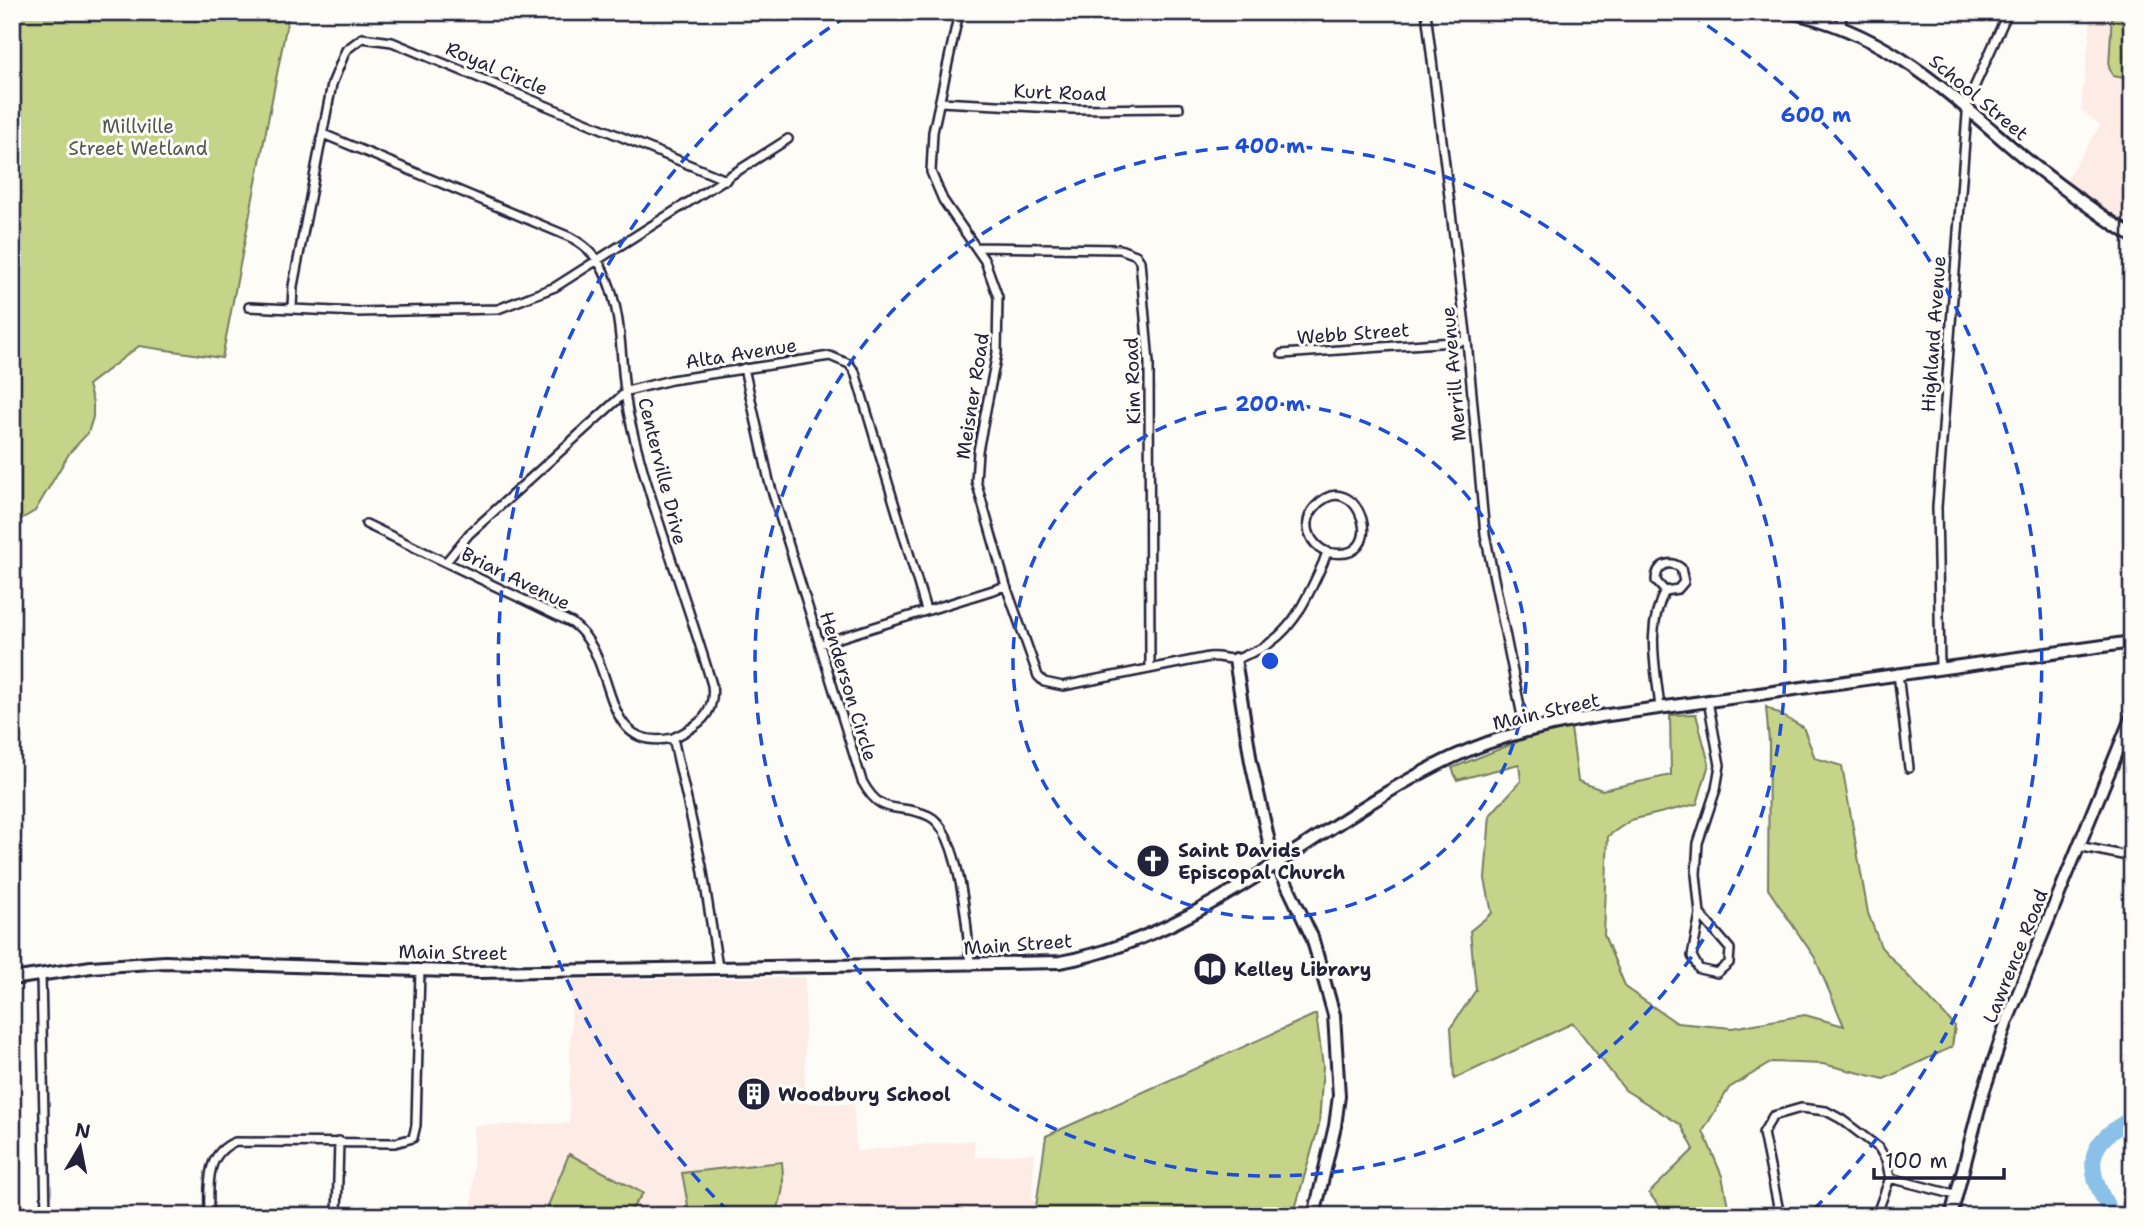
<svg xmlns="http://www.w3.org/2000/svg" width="2144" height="1228" font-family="'Shantell Sans',sans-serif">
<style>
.built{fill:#fdebe5}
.green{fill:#c5d488;stroke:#747b62;stroke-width:2}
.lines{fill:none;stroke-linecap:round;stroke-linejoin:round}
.river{stroke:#8bc0e9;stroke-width:16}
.street-casing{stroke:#22223b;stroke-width:12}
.secondary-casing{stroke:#22223b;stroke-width:16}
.street{stroke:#fdfcf7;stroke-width:7}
.secondary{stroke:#fdfcf7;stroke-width:10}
.ring{fill:none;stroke:#1d4ed8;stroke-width:3.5;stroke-dasharray:12 9}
.labels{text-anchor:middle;stroke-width:6;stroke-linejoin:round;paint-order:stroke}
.street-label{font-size:19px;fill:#22223b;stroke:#fdfcf7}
.park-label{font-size:19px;fill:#535752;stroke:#fdfcf7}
.poi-label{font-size:19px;font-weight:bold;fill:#22223b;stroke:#fdfcf7;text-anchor:start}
.centre{fill:#1d4ed8;stroke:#fdfcf7;stroke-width:3.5}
.ring-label{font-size:21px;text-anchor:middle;font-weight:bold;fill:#1d4ed8;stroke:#fdfcf7;stroke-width:6;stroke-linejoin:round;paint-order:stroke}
</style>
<rect width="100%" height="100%" fill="#fdfcf7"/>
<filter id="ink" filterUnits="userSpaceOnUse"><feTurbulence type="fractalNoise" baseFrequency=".0143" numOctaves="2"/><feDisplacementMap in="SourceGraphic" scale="14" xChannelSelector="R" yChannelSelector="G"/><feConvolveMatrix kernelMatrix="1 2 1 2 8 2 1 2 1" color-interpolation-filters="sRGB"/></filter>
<g filter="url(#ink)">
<path class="built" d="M 2092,12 L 2132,12 L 2132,226 L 2065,181 L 2101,125 L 2081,110 Z
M 805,977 L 805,1103 L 854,1104 L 856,1151 L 974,1140 L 975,1158 L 1034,1153 L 1032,1200 L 1090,1216 L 472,1216 L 474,1126 L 569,1123 L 572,980 Z"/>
<path class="green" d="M 12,12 L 289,12 L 222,358 L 139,346 L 88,385 L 93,403 L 93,417 L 88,433 L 70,452 L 35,511 L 21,519 L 12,518 Z
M 2112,12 L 2132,12 L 2132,72 L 2124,78 L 2113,76 L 2109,67 Z
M 1766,707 L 1803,727 L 1815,758 L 1842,766 L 1868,913 L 1881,947 L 1955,1026 L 1952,1047 L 1884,1079 L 1823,1064 L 1772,1062 L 1729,1088 L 1703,1131 L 1722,1176 L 1730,1216 L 1667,1216 L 1649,1193 L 1694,1149 L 1681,1125 L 1625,1090 L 1573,1023 L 1454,1079 L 1451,1027 L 1476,990 L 1470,931 L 1492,913 L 1485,879 L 1490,815 L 1521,781 L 1519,764 L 1457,780 L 1452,768 L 1527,738 L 1571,728 L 1578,781 L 1602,790 L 1671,775 L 1670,715 L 1696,714 L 1709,764 L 1697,804 L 1631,820 L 1608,836 L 1604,935 L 1626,988 L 1677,1023 L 1732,1028 L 1805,1015 L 1844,1026 L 1815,958 L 1768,889 L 1769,742 Z
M 1316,1014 L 1323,1066 L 1319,1125 L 1293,1216 L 1067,1216 L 1036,1207 L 1046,1136 Z
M 569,1154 L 643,1193 L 628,1214 L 544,1216 Z
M 782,1162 C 784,1182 784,1197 774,1216 L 690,1216 L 682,1173 Z"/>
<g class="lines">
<path class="river" d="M 2106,1216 L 2109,1209 C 2085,1167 2085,1142 2132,1119"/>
<defs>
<path id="street" d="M 959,12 L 933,132 L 931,172 L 943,200 L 985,261 L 998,297 L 997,353 L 978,451 L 976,481 L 1006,586 L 1038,676 L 1044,682 L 1063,686 L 1209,657 C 1218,656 1227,659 1235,659 C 1240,659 1247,654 1251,653 C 1291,638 1306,600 1323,563 L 1327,552 C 1309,544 1301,523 1315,507 C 1356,461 1394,567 1327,552
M 1426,12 L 1467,341 L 1485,534 L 1525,731
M 1841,26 L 1842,12
M 940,102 L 1073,109 L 1179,108
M 323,134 L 570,237 C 589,247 599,259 607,279 C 625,323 619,371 629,416 C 650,508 686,595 712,685 C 716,715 698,726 673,738 L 702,866 L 718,967
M 976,247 L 1120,249 L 1136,255 L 1140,261 L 1149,363 L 1150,668
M 249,307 L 357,312 L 498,309 L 555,287 L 788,139
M 292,308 L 293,286 L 332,84 L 346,50 L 362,38 L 392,42 L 726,180
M 1282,354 L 1467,341
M 744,368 L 769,481 L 862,781 C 883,820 898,801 929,816 C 960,830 968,933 970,965
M 366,524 L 572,623 C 621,659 596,754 673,738
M 446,562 L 469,534 L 627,391 L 671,380 L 830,356 L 849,364 L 855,372 L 926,610
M 820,644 L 1006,586
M 1940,667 L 1937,507 L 1968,101 L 2008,12
M 1898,673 L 1909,768
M 1660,708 C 1656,667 1645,629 1665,591 L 1678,589 L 1684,582 L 1681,568 C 1669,559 1656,565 1656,581 L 1665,591
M 2120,746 L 2132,750
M 2078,846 L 2132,857
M 1700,914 L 1730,949 L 1729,963 L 1717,973 L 1699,969 L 1692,956 L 1700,914 L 1696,874 L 1698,843 L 1716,789 L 1720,765 L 1708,701
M 41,974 L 46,1216
M 1890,1178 L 1956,1195
M 209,1216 C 209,1188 204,1154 235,1142 L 395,1143 L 413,1138 L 416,1125 L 420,970
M 337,1216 L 339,1141
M 1780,1216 L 1763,1133 L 1773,1116 L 1801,1108 L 1826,1111 L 1841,1119 L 1879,1148 L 1886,1160 L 1890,1178 L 1876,1216"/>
<path id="secondary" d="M 1789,12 C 1885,32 1943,88 2015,150 C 2052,181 2091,209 2132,236
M 1235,659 L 1251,762 L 1271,851 L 1312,937 L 1334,1015 L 1339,1096 L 1335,1126 L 1314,1216
M 12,979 L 91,967 L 165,962 L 479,972 L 1060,962 C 1205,936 1323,818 1453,757 C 1500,735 1550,724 1601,716 L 2132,642
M 1951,1216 L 1983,1093 L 2007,1021 L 2132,716"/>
</defs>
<use href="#street" class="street-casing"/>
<use href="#secondary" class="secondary-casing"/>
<use href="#street" class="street"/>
<use href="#secondary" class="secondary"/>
</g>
</g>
<g class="ring">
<circle cx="1270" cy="661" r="257"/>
<circle cx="1270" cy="661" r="515"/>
<path d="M729 1212A772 772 0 0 1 850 14M1690 14A772 772 0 0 1 1811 1212"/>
</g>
<defs>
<symbol id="church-disc" viewBox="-11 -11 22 22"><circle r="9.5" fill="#22223b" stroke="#fdfcf7"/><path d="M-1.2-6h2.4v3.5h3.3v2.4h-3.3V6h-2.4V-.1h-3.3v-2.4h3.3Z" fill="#fff"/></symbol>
<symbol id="library-disc" viewBox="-11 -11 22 22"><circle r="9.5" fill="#22223b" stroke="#fdfcf7"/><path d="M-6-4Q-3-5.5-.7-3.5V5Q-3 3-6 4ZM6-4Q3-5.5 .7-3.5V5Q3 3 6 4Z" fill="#fff"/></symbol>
<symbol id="building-disc" viewBox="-11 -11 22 22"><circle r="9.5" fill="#22223b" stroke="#fdfcf7"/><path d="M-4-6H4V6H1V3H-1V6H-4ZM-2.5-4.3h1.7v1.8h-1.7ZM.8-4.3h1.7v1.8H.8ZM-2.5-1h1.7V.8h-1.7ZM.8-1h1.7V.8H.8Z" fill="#fff"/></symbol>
</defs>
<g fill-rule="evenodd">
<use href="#church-disc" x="1134" y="842" width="38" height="38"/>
<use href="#library-disc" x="1191" y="950" width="38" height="38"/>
<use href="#building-disc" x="735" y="1075" width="38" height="38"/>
</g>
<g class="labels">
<g class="street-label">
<text transform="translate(497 68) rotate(23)" y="7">Royal Circle</text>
<text transform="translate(1060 92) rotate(2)" y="7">Kurt Road</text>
<text transform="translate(1979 97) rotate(40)" y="7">School Street</text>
<text transform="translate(1353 333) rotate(-4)" y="7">Webb Street</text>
<text transform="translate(1933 334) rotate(-86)" y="7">Highland Avenue</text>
<text transform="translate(741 353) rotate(-9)" y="7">Alta Avenue</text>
<text transform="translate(1453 374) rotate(-95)" y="7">Merrill Avenue</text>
<text transform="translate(1132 381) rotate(-92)" y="7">Kim Road</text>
<text transform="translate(972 396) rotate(-81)" y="7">Meisner Road</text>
<text transform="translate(663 471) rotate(76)" y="7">Centerville Drive</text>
<text transform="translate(516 578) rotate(26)" y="7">Briar Avenue</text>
<text transform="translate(849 686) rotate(73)" y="7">Henderson Circle</text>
<text transform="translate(1546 711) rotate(-13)" y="7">Main Street</text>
<text transform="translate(1018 944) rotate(-4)" y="7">Main Street</text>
<text transform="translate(453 952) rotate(1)" y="7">Main Street</text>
<text transform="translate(2015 956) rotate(-68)" y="7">Lawrence Road</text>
</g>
<g class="park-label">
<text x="138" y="133">Millville<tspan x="138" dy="22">Street Wetland</tspan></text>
</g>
<g class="poi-label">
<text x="1178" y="857">Saint Davids<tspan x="1178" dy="22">Episcopal Church</tspan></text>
<text x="1234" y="976">Kelley Library</text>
<text x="778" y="1101">Woodbury School</text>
</g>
</g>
<circle cx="1270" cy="661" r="10" class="centre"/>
<g class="ring-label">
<text x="1816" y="122">600 m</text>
<text x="1270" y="153">400 m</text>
<text x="1270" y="411">200 m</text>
</g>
<rect width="2144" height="1228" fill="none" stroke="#fdfcf7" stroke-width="42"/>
<rect x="21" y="21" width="2102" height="1186" fill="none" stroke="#22223b" stroke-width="2.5" filter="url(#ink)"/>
<g transform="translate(80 1147) rotate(10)" stroke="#fdfcf7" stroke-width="5" paint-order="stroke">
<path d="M0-5L12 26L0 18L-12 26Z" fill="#22223b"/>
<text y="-10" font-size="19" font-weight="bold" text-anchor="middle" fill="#22223b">N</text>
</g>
<path d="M1874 1168v10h130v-10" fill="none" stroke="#22223b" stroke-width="3.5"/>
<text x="1885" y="1168" font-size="21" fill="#22223b" stroke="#fdfcf7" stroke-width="5" paint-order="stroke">100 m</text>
</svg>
